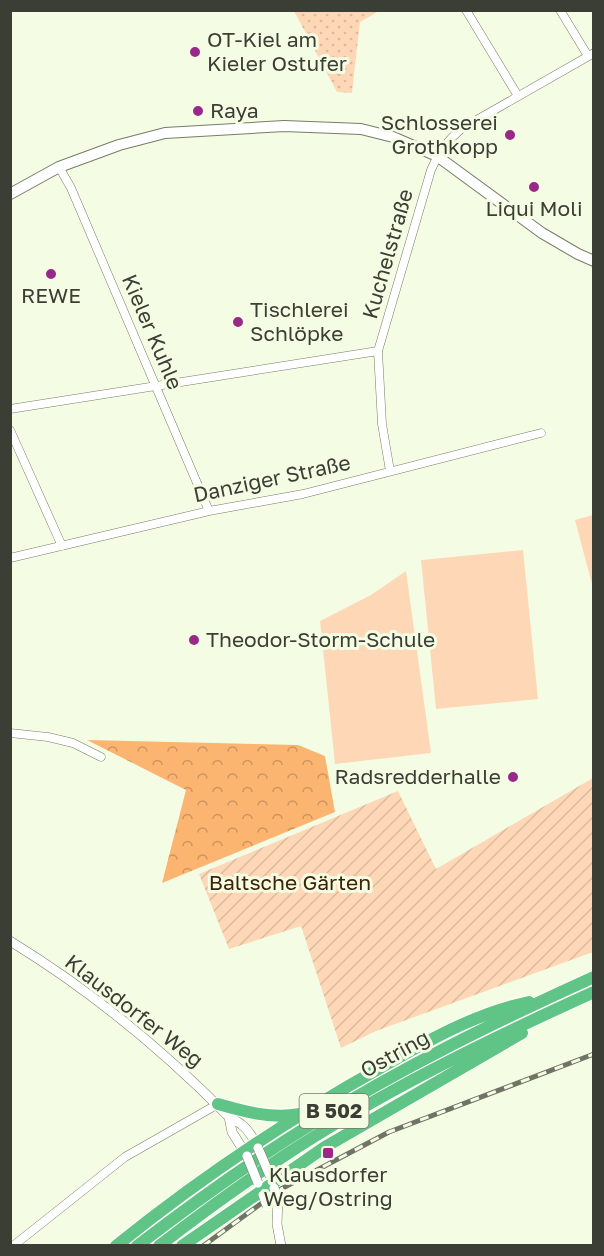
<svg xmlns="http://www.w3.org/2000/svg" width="604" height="1256" font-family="'Golos Text',sans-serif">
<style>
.grass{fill:#fed8b6}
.forest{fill:url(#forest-crowns)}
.park{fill:url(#park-dots)}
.garden{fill:url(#garden-furrows)}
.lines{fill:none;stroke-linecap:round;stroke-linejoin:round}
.minor-casing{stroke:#757d67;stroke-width:9}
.tertiary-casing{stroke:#757d67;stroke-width:10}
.secondary-casing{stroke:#757d67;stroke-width:12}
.trunk-casing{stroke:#fff;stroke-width:14}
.minor{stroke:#fff;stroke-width:8}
.tertiary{stroke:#fff;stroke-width:9}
.secondary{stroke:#fff;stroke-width:10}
.trunk{stroke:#60c486;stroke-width:12}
.rail-casing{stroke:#6f7466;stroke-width:5}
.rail{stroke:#f4fde4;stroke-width:3;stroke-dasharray:9;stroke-linecap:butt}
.tertiary-bridge-casing{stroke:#757d67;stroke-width:10;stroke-linecap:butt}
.tertiary-bridge{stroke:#fff;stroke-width:9}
.poi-dot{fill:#982988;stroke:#f4fde4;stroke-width:2}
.labels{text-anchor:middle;stroke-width:6;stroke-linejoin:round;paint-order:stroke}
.shield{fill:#f4fde4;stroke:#72776a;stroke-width:1.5}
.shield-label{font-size:20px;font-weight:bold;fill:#3b3e35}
.poi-label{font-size:21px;fill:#3b3e35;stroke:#f4fde4;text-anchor:start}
.street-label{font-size:21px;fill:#3b3e35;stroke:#f4fde4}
.park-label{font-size:21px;fill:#3e2204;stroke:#f4fde4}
</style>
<defs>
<pattern id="forest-crowns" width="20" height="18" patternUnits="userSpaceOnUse" patternTransform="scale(1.5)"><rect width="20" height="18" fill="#fcb471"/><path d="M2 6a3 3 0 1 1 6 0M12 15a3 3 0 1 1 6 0" fill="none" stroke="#cd945e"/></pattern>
<pattern id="park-dots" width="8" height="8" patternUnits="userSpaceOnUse" patternTransform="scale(1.5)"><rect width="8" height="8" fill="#fed8b6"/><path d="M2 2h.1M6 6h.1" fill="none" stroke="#dbba9d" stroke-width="1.8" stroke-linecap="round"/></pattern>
<pattern id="garden-furrows" width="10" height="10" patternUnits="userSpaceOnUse" patternTransform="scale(1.5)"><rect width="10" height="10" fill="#fed8b6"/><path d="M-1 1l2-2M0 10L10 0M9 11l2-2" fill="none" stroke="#dbba9d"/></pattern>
</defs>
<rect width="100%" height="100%" fill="#f4fde4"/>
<path class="grass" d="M 593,515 L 594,515 L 593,588 L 575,520 Z
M 523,550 L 538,699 L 436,709 L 421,560 Z
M 406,571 L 431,753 L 335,764 L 320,621 L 371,595 Z"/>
<path class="forest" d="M 87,740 L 298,745 L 325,756 L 335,812 L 162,883 L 186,790 Z"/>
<path class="park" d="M 294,11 L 379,11 L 360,22 L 352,93 L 337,92 Z"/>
<path class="garden" d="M 593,778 L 593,952 L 376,1031 L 341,1048 L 301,926 L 229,949 L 199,874 L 398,791 L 436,869 Z"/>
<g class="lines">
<defs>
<path id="minor" d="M 466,10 L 518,96
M 560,10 L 588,56
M 59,167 L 71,188 L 209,511
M 10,409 L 378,351
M 10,430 L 62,546
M 390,471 L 382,424 L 378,351 L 431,170 C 439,152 447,141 461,129 L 594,53
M 10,558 L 209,511 L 303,494 L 541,433
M 10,733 L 48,737 L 73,743 L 101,757
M 13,1246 L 125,1157 L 218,1104"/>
<path id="tertiary" d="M 10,941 C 90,990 162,1049 227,1115 C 232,1119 238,1121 242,1125 C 249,1130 254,1140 258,1147
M 229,1117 L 232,1132 L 247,1156
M 278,1198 L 277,1224 L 281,1246"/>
<path id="secondary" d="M 10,194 L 59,167 L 119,145 L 165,133 L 284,126 L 361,129 L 393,137 L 437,156 L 542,233 L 578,254 L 594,261"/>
<path id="trunk" d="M 218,1104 C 246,1112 271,1119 300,1114
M 116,1246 C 199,1179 287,1120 380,1068 C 427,1041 476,1013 529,1002
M 137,1246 C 193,1203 250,1162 310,1125 C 400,1068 497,1021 594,977
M 159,1246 C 199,1215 239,1186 281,1158 C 379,1093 486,1041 594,992
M 182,1246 L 325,1147 L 522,1033"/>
</defs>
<use href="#minor" class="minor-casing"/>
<use href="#tertiary" class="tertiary-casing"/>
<use href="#secondary" class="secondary-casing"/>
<use href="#trunk" class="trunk-casing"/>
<use href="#minor" class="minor"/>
<use href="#tertiary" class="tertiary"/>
<use href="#secondary" class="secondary"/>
<use href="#trunk" class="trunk"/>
<defs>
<path id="rail" d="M 203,1246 L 281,1189 L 389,1132 L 594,1054"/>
</defs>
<use href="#rail" class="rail-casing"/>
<use href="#rail" class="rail"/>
<defs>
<path id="tertiary-bridge" d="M 258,1148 L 270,1176
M 247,1156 L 258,1183
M 274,1188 L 278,1198
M 263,1195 L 267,1206"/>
</defs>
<use href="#tertiary-bridge" class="tertiary-bridge-casing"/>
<use href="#tertiary-bridge" class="tertiary-bridge"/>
</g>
<g class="poi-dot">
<circle cx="195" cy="52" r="6"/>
<circle cx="198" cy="111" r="6"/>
<circle cx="510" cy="135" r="6"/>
<circle cx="534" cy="187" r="6"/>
<circle cx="51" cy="274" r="6"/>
<circle cx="238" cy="322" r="6"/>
<circle cx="194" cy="640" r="6"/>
<circle cx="513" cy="777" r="6"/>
<rect x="322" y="1147" width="12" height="12" rx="3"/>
</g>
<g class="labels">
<rect class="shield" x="299.5" y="1094" width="69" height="34" rx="4.5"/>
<g class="shield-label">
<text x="334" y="1118">B 502</text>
</g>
<g class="poi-label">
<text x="207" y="47">OT-Kiel am<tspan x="207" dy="24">Kieler Ostufer</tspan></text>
<text x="210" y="118">Raya</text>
<text x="498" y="130" text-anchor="end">Schlosserei<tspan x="498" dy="24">Grothkopp</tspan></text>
<text x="534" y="216" text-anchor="middle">Liqui Moli</text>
<text x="51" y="303" text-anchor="middle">REWE</text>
<text x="250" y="317">Tischlerei<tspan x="250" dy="24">Schlöpke</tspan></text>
<text x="206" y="647">Theodor-Storm-Schule</text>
<text x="501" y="784" text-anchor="end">Radsredderhalle</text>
<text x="328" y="1182" text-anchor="middle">Klausdorfer<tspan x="328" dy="24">Weg/Ostring</tspan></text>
</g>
<g class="street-label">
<text transform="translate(388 254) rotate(-74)" y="7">Kuchelstraße</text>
<text transform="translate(152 332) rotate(67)" y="7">Kieler Kuhle</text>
<text transform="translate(272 479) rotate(-12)" y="7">Danziger Straße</text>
<text transform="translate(134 1011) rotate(38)" y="7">Klausdorfer Weg</text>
<text transform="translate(395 1054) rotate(-29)" y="7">Ostring</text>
</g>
<g class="park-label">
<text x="290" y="890">Baltsche Gärten</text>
</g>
</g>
<rect width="604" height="1256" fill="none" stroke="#3b3e35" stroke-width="24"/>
</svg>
